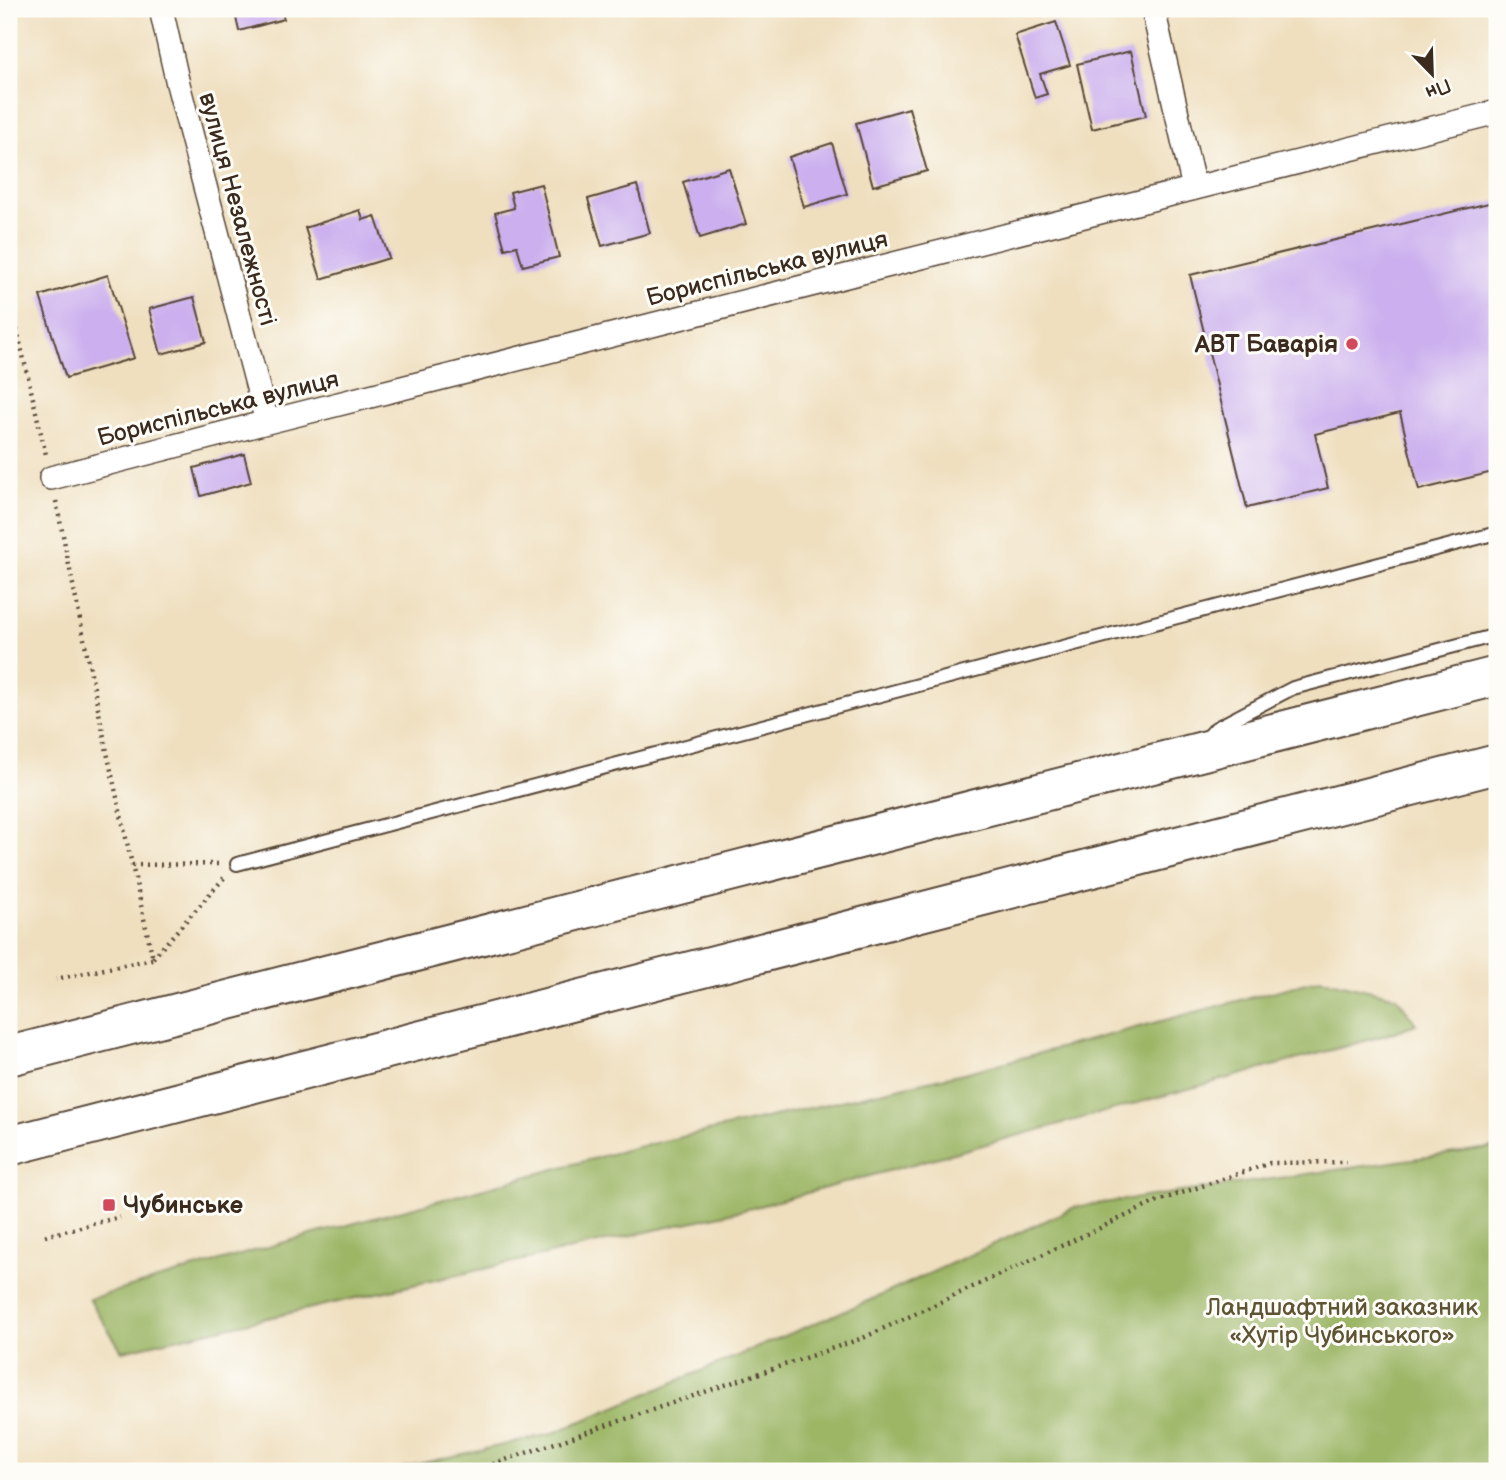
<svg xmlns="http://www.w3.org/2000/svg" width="1506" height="1480" font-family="'Balsamiq Sans',sans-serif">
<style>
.forest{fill:#9cb666;stroke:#6c7042;stroke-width:2}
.building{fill:#cbafee}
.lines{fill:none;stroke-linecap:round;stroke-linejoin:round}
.service-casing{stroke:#564536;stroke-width:16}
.minor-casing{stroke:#564536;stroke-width:26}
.motorway-casing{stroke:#564536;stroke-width:42}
.path{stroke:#564536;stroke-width:4.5;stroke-dasharray:2 5;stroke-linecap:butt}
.service{stroke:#fff;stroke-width:12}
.minor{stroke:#fff;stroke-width:23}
.motorway{stroke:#fff;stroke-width:38}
.poi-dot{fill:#d1495b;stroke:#fdfcf7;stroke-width:2.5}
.labels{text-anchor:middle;stroke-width:6;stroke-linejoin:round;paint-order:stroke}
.street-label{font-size:24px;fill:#3b2a1e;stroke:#fdfcf7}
.poi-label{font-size:24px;font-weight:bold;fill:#3b2a1e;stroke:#fdfcf7;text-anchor:end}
.park-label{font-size:24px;fill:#5e5434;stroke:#fdfcf7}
</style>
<rect width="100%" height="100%" fill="#fdfcf7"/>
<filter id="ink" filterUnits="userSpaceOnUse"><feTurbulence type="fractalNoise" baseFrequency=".0143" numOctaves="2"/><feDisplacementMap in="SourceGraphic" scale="14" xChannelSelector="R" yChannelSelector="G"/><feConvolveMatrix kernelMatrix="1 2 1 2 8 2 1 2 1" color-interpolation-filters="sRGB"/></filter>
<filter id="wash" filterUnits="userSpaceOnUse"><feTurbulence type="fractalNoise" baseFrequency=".00686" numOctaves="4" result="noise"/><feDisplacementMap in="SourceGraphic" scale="28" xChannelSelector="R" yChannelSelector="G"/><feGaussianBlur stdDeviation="1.57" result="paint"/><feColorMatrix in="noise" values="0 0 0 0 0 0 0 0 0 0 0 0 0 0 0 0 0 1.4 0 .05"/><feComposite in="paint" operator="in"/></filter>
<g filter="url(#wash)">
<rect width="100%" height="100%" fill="#efdfbf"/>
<path class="forest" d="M 1321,979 L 1397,997 L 1416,1024 L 1383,1036 L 752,1208 L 122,1351 L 89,1299 L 285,1242 L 629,1149 L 968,1072 Z
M 1497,1147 L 1497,1471 L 388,1471 L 551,1434 L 882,1295 L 1075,1207 Z"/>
<g id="blocks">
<path class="building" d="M 234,9 L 281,9 L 284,19 L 239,31 Z
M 1056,22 L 1070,65 L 1040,74 L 1047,94 L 1035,98 L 1015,35 Z
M 1131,51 L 1146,116 L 1092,129 L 1077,64 Z
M 909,108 L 927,171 L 873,186 L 856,123 Z
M 832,143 L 847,194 L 804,207 L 789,157 Z
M 729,168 L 746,224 L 700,238 L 683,182 Z
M 541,184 L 559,257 L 523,266 L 517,246 L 505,249 L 495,213 L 514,208 L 510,192 Z
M 637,185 L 650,233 L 602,246 L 588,199 Z
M 1497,201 L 1497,471 L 1419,490 L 1400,413 L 1315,434 L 1328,488 L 1247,508 L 1190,275 Z
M 360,210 L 363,220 L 375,216 L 389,258 L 321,279 L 305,228 Z
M 108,275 L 134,358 L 66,378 L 40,296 Z
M 194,297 L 206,342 L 161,354 L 149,309 Z
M 244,454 L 251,482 L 201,496 L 194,468 Z"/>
</g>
</g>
<g filter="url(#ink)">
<use href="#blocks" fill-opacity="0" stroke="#564536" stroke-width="2"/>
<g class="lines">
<defs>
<path id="service" d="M 1207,738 L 1216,728 L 1293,688 L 1497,635
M 237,864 L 1497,533"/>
<path id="minor" d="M 161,9 L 178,84 L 267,422
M 1153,9 L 1194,188
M 51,478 L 267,422 L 1497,112"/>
<path id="motorway" d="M 9,1056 L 1497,676
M 9,1146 L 1497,764"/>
</defs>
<use href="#service" class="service-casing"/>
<use href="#minor" class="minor-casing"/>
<use href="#motorway" class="motorway-casing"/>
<path class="path" d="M 9,295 L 46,455
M 56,501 L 108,757 L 153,959 L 56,979
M 132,865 L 219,864
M 153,958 L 224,878
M 45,1236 L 120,1217
M 473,1471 L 863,1338 L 1158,1201 L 1270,1163 L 1346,1162"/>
<use href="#service" class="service"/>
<use href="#minor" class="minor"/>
<use href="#motorway" class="motorway"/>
</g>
</g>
<g class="poi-dot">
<circle cx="1352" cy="344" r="7"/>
<rect x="102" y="1198" width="14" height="14" rx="3.5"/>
</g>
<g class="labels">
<g class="street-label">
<text transform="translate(238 209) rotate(75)" y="8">вулиця Незалежності</text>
<text transform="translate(767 268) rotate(-14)" y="8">Бориспільська вулиця</text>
<text transform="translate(218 408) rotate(-14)" y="8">Бориспільська вулиця</text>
</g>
<g class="poi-label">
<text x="1338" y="352">АВТ Баварія</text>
<text x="123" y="1213" text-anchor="start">Чубинське</text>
</g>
<g class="park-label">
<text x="1342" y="1315">Ландшафтний заказник<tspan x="1342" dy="28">«Хутір Чубинського»</tspan></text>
</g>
</g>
<rect width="1506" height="1480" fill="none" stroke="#fdfcf7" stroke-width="35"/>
<g transform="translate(1432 74) rotate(157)" stroke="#fdfcf7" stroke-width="5" paint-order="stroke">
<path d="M0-5L12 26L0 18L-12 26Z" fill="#3b2a1e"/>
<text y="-10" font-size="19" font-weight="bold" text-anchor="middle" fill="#3b2a1e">Пн</text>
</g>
</svg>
